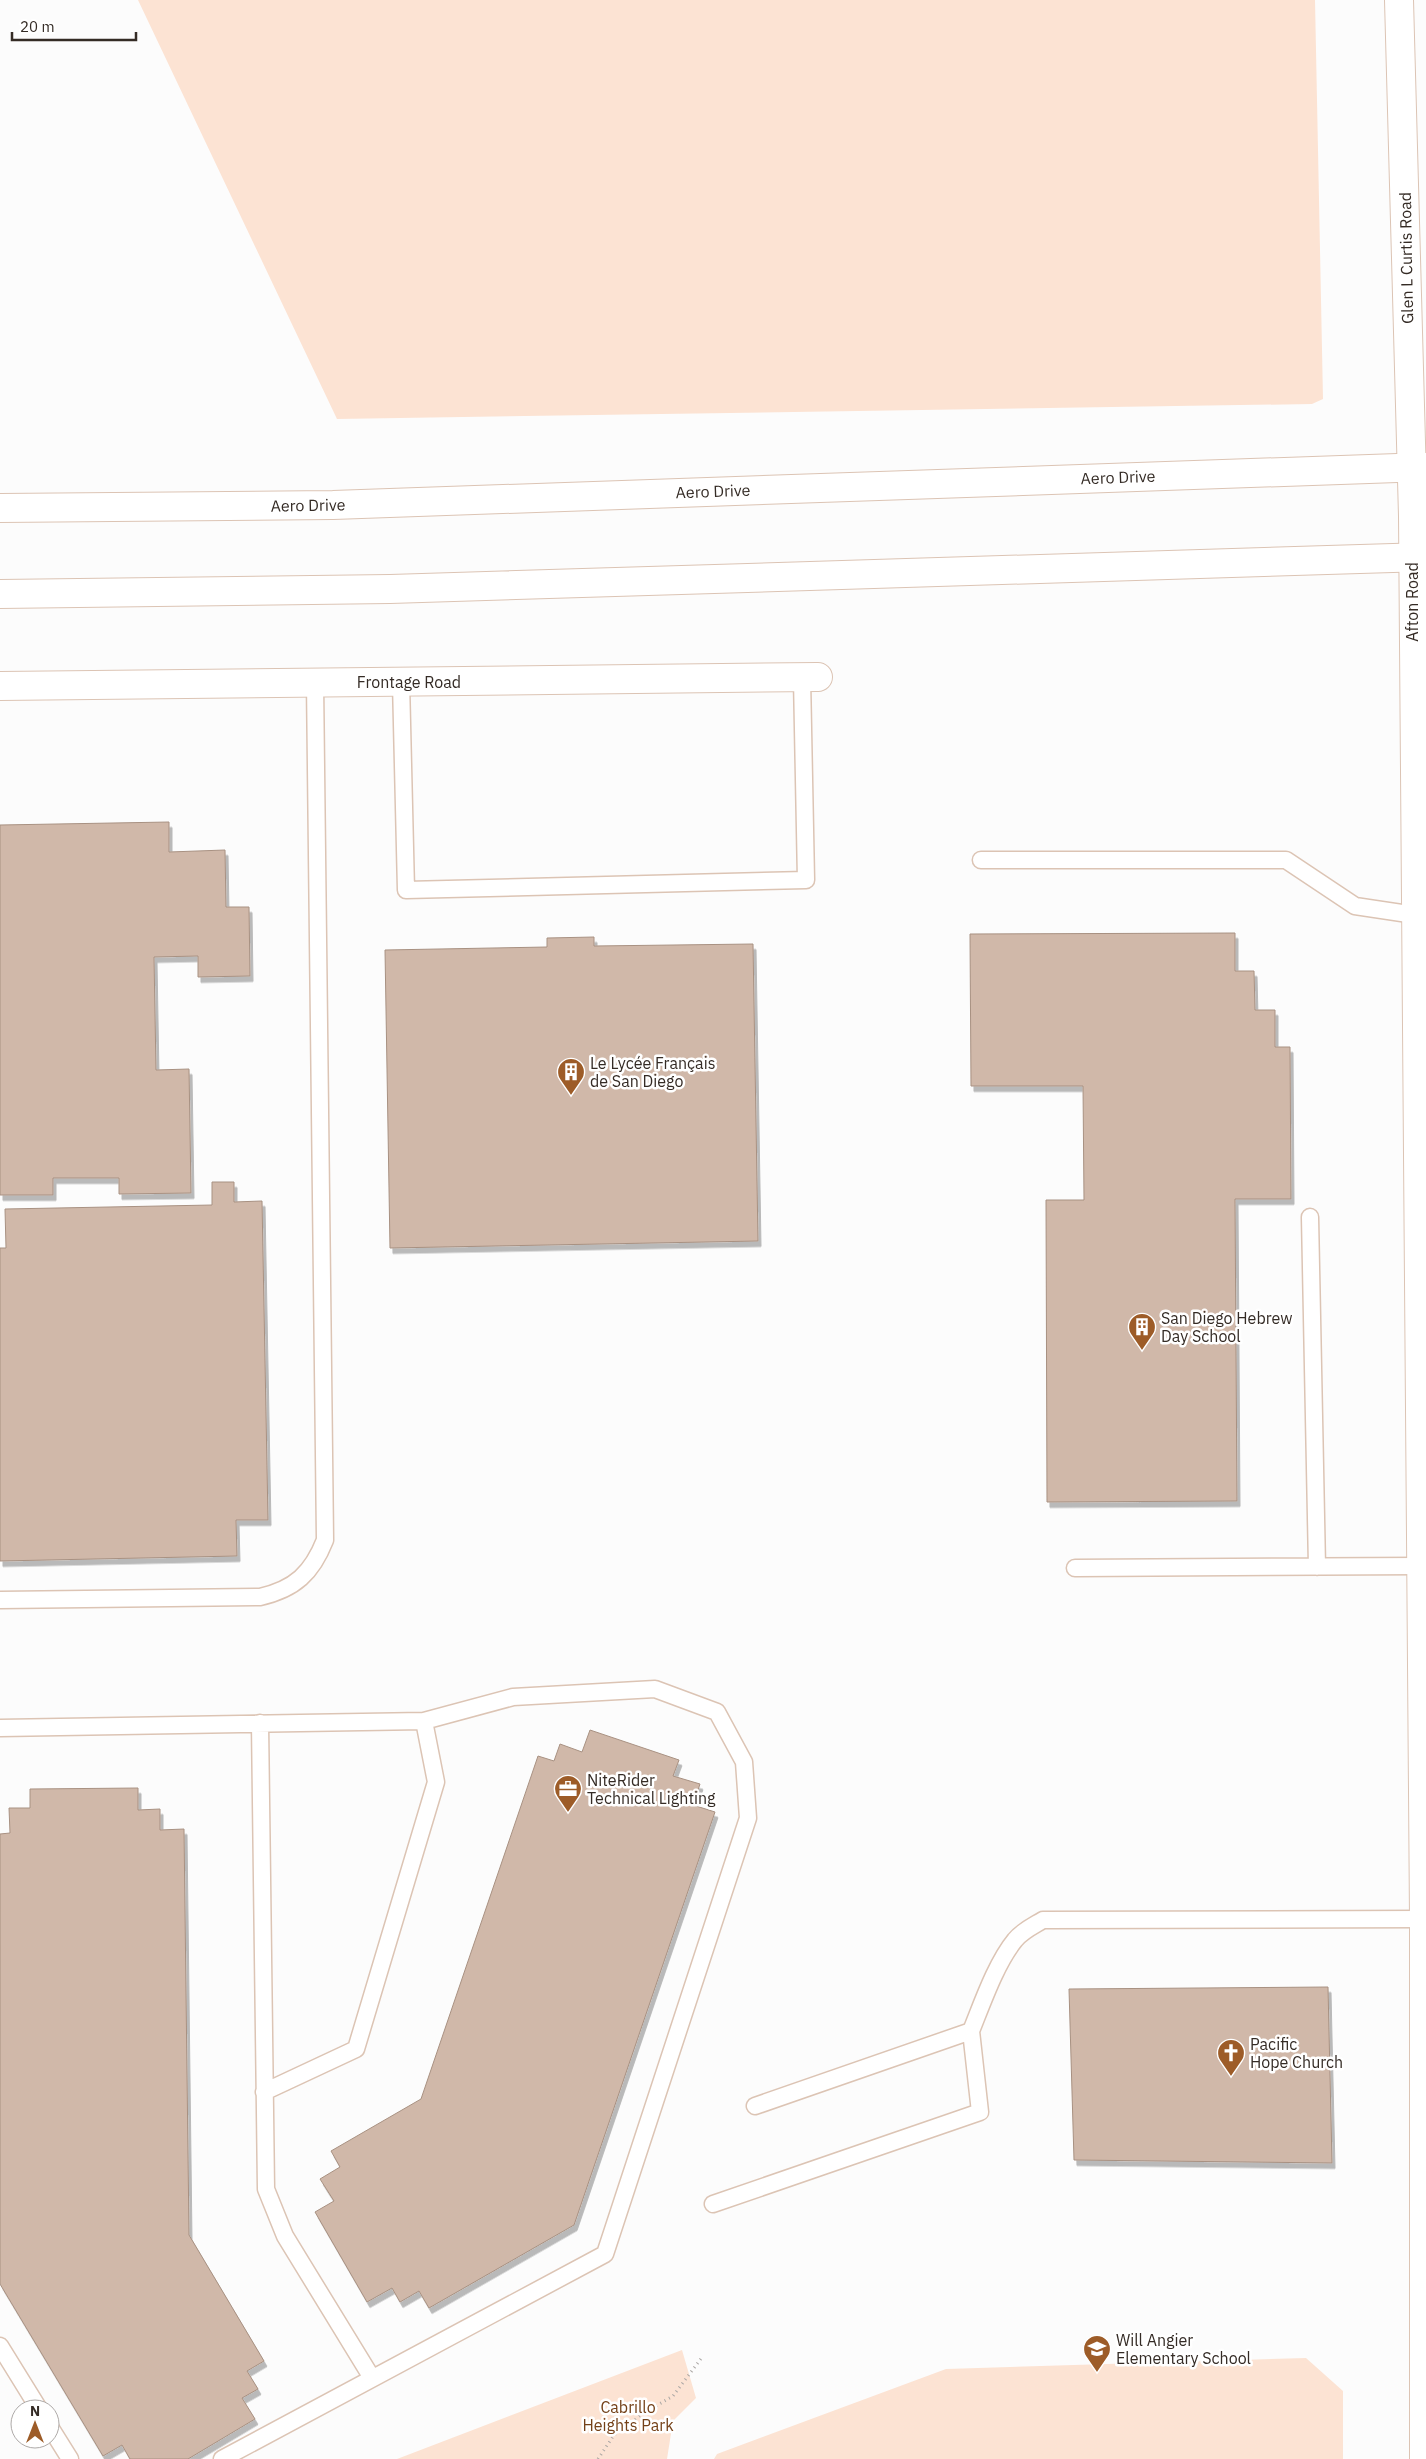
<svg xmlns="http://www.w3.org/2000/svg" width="1426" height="2459" font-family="'IBM Plex Sans',sans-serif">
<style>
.green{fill:#fce3d3}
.building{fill:#d0b8a9;stroke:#a89182;filter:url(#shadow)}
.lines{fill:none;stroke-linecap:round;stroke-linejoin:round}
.service-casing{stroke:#dcc4b4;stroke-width:19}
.minor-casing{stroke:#dcc4b4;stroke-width:30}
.tertiary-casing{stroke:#dcc4b4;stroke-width:30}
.primary-casing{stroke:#dcc4b4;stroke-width:30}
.path{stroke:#aba7a4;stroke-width:3;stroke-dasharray:1 4;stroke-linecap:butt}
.service{stroke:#fff;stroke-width:16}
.minor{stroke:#fff;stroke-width:28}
.tertiary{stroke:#fff;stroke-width:28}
.primary{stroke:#fff;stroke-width:28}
.labels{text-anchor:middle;stroke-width:5;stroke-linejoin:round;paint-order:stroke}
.street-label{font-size:16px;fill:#342b25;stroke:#fff}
.poi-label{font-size:16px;fill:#342b25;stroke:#fff;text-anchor:start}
.park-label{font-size:16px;fill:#744118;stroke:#fff}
</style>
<defs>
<filter id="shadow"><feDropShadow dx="3" dy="5.5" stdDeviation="0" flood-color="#0004"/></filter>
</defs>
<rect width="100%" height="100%" fill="#fcfcfc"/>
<path class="green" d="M 138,0 L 1315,0 L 1323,399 L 1312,404 L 337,419 Z
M 682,2350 L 696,2398 L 673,2421 L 667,2459 L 397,2459 Z
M 1306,2358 L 1343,2391 L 1343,2459 L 714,2459 L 717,2454 L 946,2369 Z"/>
<path class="building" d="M 169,822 L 169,852 L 225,850 L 226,907 L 249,907 L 250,976 L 198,977 L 198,956 L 154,957 L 156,1070 L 189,1069 L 191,1193 L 119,1194 L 119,1178 L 53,1178 L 53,1195 L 0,1195 L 0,825 Z
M 1235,933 L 1235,971 L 1254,971 L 1255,1010 L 1275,1010 L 1275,1047 L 1290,1047 L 1291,1199 L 1235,1199 L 1237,1501 L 1047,1502 L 1046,1200 L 1084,1200 L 1083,1086 L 971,1086 L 970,934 Z
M 594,937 L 594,946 L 753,944 L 758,1241 L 390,1248 L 385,950 L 547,947 L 547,938 Z
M 212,1182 L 234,1182 L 234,1202 L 262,1201 L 268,1520 L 236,1520 L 237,1556 L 0,1561 L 0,1248 L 6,1248 L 5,1209 L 212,1205 Z
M 590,1730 L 679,1760 L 673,1776 L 700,1784 L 693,1805 L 715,1812 L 574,2225 L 429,2308 L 419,2291 L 400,2302 L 392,2288 L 367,2302 L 315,2212 L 334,2201 L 320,2179 L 340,2167 L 331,2151 L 421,2099 L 538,1756 L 554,1761 L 560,1744 L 582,1752 Z
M 138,1788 L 138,1810 L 160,1809 L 160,1830 L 184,1829 L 189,2235 L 264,2361 L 247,2371 L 258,2389 L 242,2398 L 255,2419 L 188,2459 L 130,2459 L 122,2445 L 103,2456 L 0,2284 L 0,1834 L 10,1833 L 9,1808 L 30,1808 L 30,1789 Z
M 1328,1987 L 1332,2163 L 1074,2160 L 1069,1989 Z"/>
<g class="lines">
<defs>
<path id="service" d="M 401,682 L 406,890 L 806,880 L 802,678
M 981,860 L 1286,860 L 1355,906 L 1415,915
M 1310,1217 L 1317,1567
M 1075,1568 L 1421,1566
M 0,1600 L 260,1597 C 295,1589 312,1573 325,1540 L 315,682
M 260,1723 L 266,2189 L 285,2236 L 372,2378
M 0,1728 L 424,1721 L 513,1697 L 655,1689 L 717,1712 L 744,1762 L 748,1818 L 605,2254 L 222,2459
M 264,2092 L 356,2049 L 436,1782 L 424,1721
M 755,2106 L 971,2031 C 982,2004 996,1963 1015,1940 C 1022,1931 1033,1926 1043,1920 L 1424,1919
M 713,2204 L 980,2112 L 971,2031
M 0,2346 L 39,2409
M 50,2427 L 70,2459"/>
<path id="minor" d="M 0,686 L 818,677"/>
<path id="tertiary" d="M 1399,0 L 1413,516 L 1424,1919 L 1424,2459"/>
<path id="primary" d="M 0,508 L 333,505 L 1426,467
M 0,594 L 390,589 L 1426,557"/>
</defs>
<use href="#service" class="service-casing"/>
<use href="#minor" class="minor-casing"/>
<use href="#tertiary" class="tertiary-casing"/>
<use href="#primary" class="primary-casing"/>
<path class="path" d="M 598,2459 L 614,2435 L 644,2413 L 673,2396 L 703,2356"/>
<use href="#service" class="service"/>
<use href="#minor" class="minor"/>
<use href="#tertiary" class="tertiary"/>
<use href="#primary" class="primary"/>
</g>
<defs>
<symbol id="building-pin" viewBox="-11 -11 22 30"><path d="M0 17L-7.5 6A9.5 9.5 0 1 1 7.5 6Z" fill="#9d5c28" stroke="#fff"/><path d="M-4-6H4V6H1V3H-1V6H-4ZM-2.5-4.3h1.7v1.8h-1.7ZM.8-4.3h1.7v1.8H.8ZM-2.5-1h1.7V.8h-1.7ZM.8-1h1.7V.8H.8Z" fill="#fff"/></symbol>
<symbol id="office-pin" viewBox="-11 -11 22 30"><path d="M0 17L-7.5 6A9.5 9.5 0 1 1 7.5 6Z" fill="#9d5c28" stroke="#fff"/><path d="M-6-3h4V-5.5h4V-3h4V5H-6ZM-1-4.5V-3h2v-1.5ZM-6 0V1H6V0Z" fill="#fff"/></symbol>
<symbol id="church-pin" viewBox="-11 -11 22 30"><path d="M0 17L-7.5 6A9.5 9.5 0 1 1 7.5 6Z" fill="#9d5c28" stroke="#fff"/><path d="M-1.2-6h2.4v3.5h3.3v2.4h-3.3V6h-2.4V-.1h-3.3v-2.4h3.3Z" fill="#fff"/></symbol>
<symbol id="school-pin" viewBox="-11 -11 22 30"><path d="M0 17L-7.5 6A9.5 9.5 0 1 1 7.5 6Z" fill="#9d5c28" stroke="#fff"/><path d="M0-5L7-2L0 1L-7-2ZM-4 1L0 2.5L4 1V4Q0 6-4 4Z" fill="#fff"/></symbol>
</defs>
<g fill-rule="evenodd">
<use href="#building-pin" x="555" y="1056" width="32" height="43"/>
<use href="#building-pin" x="1126" y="1311" width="32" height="43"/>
<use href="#office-pin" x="552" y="1773" width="32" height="43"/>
<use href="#church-pin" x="1215" y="2037" width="32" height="43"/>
<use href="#school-pin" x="1081" y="2333" width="32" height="43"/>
</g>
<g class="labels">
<g class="street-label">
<text transform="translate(1406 258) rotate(-91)" y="6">Glen L Curtis Road</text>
<text transform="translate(1118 477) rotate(-2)" y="6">Aero Drive</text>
<text transform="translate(713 491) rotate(-2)" y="6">Aero Drive</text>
<text transform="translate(308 505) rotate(-1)" y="6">Aero Drive</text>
<text transform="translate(1412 602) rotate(-90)" y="6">Afton Road</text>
<text x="409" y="688">Frontage Road</text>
</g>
<g class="poi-label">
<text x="590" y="1069">Le Lycée Français<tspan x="590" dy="18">de San Diego</tspan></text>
<text x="1161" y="1324">San Diego Hebrew<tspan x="1161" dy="18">Day School</tspan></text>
<text x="587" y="1786">NiteRider<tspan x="587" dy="18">Technical Lighting</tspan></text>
<text x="1250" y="2050">Pacific<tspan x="1250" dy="18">Hope Church</tspan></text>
<text x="1116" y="2346">Will Angier<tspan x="1116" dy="18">Elementary School</tspan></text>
</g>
<g class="park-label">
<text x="628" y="2413">Cabrillo<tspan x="628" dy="18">Heights Park</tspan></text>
</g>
</g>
<g transform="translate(35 2424)"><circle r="24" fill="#ffffff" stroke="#aeaaa8"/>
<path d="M0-4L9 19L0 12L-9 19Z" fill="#9d5c28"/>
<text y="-8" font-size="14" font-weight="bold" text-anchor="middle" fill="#342b25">N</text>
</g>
<path d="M12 32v8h124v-8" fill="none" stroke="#342b25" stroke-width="2.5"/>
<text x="20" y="32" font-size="15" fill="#342b25" stroke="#ffffff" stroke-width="4" paint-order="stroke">20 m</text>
</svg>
